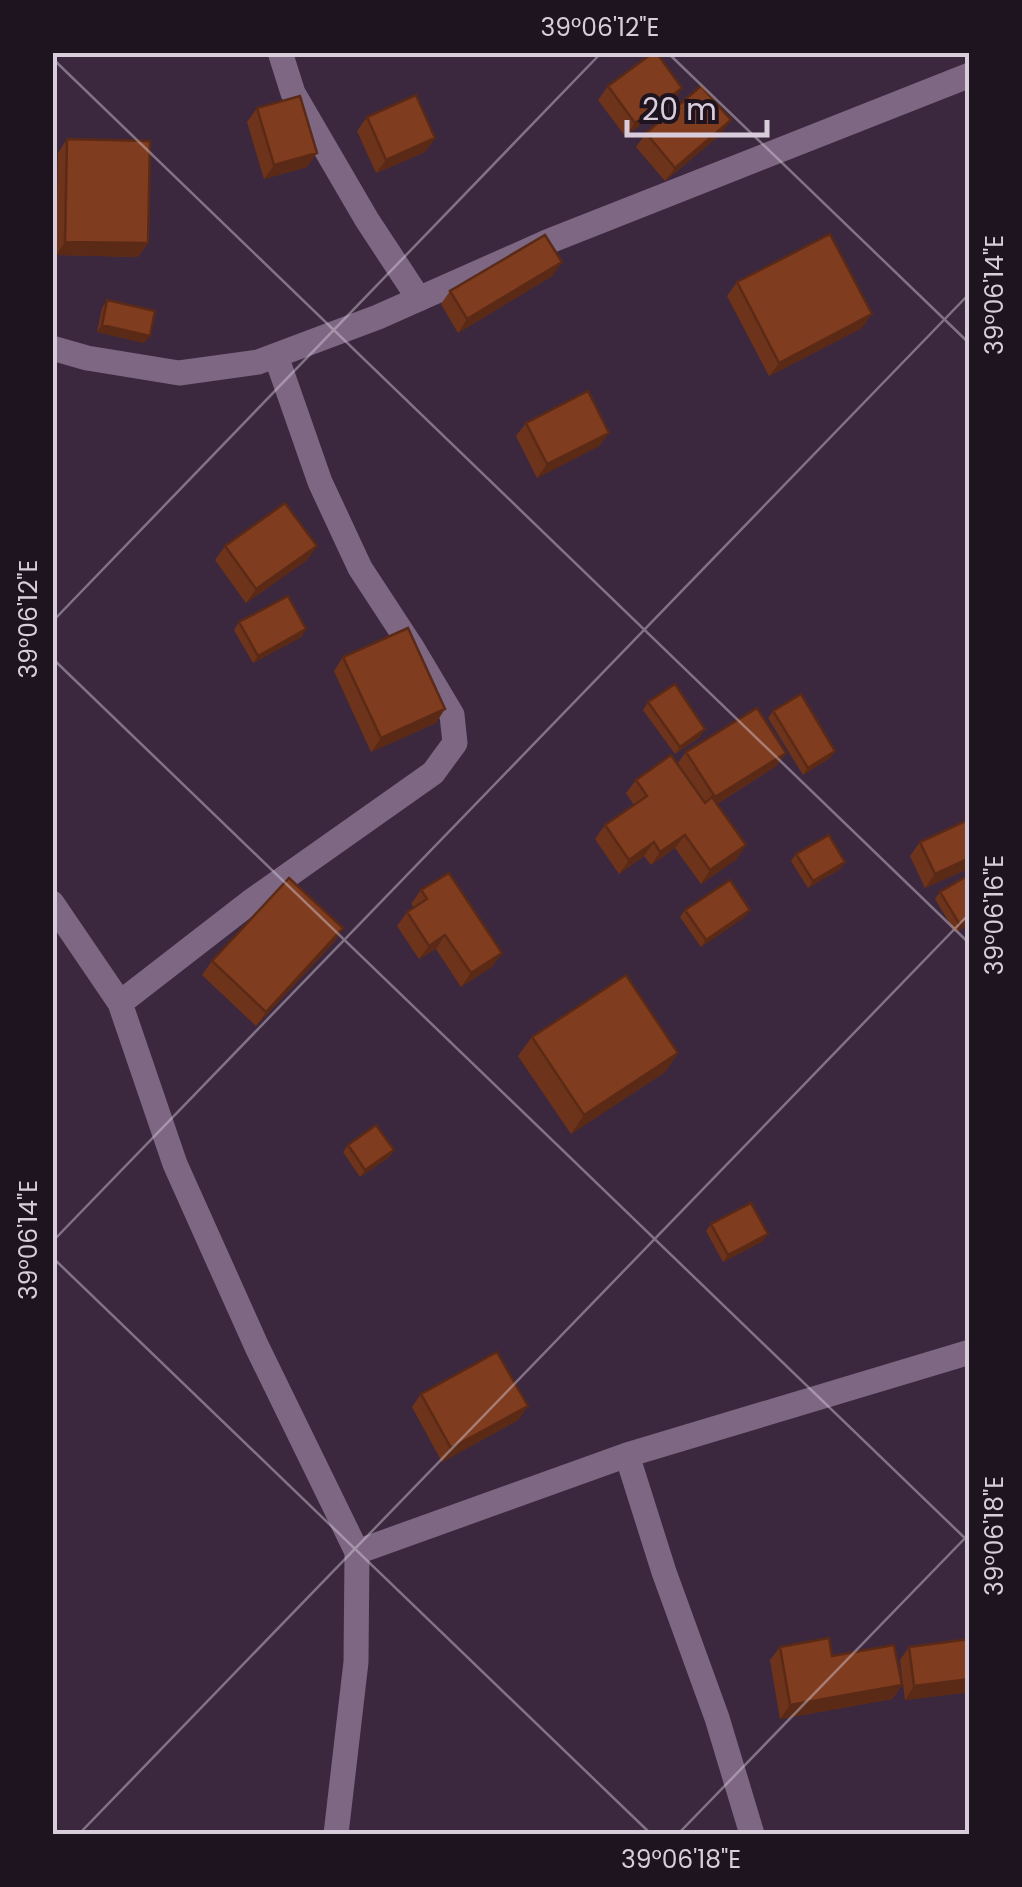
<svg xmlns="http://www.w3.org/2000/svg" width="1022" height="1887" font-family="Poppins,sans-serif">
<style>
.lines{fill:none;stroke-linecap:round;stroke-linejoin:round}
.minor{stroke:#7d6782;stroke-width:25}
.wall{fill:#6e341b}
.shaded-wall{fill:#5a2a16}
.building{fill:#803c1f;stroke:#5a2a16;stroke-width:2.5}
.ticks{fill:none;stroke:#d9cddc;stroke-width:2.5;stroke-opacity:0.45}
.neatline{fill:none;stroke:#d9cddc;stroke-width:4}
.ticks-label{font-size:25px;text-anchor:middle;fill:#d9cddc}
</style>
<rect width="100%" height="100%" fill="#3b283f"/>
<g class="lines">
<path class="minor" d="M 280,52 L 293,93 L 367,220 L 419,299
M 52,348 L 87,358 L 179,373 L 258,362 L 378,317 L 547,242 L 970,75
M 52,903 L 120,1003 L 175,1164 L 257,1347 L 357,1552 L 356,1662 L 336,1834
M 120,1003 L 253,900 L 433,773 L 455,743 L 452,715 L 411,646 L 360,568 L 320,482 L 276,356
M 627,1455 L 664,1572 L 717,1718 L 752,1834
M 357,1552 L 627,1455 L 970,1352"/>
</g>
<path class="wall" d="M 608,86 L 673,102 L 625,136 L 598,100 Z
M 257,108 L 317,153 L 307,167 L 264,179 L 247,122 Z
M 367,117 L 435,138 L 425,152 L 376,173 L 357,131 Z
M 731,120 L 721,134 L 665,181 L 636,147 L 646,133 Z
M 67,139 L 148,243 L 138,257 L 56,255 L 58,153 Z
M 562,262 L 552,276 L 458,333 L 441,304 L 450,291 Z
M 737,282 L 862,328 L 769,376 L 727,296 Z
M 107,300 L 144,343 L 97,332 L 102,308 Z
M 526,423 L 609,433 L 599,446 L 537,478 L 516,436 Z
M 225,546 L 317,546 L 307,560 L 246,603 L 215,560 Z
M 239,622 L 306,629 L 301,637 L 253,663 L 234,630 Z
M 343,657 L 436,723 L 371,752 L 334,671 Z
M 648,702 L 700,737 L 675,754 L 643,710 Z
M 773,711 L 835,751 L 830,758 L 803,775 L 768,718 Z
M 686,752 L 786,753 L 776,766 L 717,804 L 737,859 L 701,884 L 675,848 L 651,865 L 644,856 L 619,874 L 595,839 L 605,825 L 634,805 L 626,793 L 636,780 L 677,764 Z
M 970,819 L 970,868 L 925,888 L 910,856 L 920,842 Z
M 796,854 L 845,862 L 840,869 L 808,888 L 791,861 Z
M 970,880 L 970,924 L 955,932 L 935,899 L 940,892 Z
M 421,890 L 493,966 L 461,987 L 436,949 L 419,959 L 397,926 L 407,912 L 414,907 L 411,904 Z
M 685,910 L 745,917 L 701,947 L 680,917 Z
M 343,928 L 334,942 L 256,1026 L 202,975 L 212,961 Z
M 532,1037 L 678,1053 L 665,1072 L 571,1134 L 518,1056 Z
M 348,1145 L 394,1150 L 389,1157 L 360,1177 L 343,1152 Z
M 711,1224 L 763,1241 L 723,1262 L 706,1231 Z
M 421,1394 L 528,1406 L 518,1420 L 442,1462 L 412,1407 Z
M 970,1639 L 970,1692 L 905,1700 L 900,1660 L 909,1647 Z
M 780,1647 L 902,1685 L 892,1699 L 780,1719 L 770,1660 Z"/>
<path class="shaded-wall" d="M 682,88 L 673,102 L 625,136 L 635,123 Z
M 731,120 L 721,134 L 665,181 L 675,168 Z
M 435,138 L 425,152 L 376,173 L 386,160 Z
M 317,153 L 307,167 L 264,179 L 274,165 Z
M 65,242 L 148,243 L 138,257 L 56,255 Z
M 562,262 L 552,276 L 458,333 L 467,319 Z
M 872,314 L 862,328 L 769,376 L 779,363 Z
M 102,325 L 150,336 L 144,343 L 97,332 Z
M 609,433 L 599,446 L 537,478 L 547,464 Z
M 317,546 L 307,560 L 246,603 L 256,589 Z
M 306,629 L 301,637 L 253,663 L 258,656 Z
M 445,709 L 436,723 L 371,752 L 381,738 Z
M 705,729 L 700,737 L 675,754 L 680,747 Z
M 835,751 L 830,758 L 803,775 L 808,768 Z
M 786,753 L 776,766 L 705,811 L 715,797 Z
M 685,835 L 675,848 L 651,865 L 660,852 Z
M 654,842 L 644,856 L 619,874 L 629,860 Z
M 746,845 L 737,859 L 701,884 L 710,870 Z
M 970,858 L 970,868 L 925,888 L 935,874 Z
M 845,862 L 840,869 L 808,888 L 813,881 Z
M 750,910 L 745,917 L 701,947 L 706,940 Z
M 970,919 L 970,924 L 955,932 L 960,925 Z
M 343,928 L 334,942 L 256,1026 L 266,1012 Z
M 445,935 L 436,949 L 419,959 L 429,946 Z
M 502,953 L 493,966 L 461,987 L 471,973 Z
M 678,1053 L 665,1072 L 571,1134 L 584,1115 Z
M 394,1150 L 389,1157 L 360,1177 L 365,1170 Z
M 768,1234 L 763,1241 L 723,1262 L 728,1255 Z
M 528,1406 L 518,1420 L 442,1462 L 451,1448 Z
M 970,1679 L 970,1692 L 905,1700 L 914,1686 Z
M 902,1685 L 892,1699 L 780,1719 L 790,1705 Z"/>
<path class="building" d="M 654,52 L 656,52 L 682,88 L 635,123 L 608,86 Z
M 701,86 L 731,120 L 675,168 L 646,133 Z
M 416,95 L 435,138 L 386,160 L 367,117 Z
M 300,96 L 317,153 L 274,165 L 257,108 Z
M 67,139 L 150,141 L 148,243 L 65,242 Z
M 830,234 L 872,314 L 779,363 L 737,282 Z
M 545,235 L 562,262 L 467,319 L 450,291 Z
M 107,300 L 155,311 L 150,336 L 102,325 Z
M 588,391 L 609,433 L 547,464 L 526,423 Z
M 285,503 L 317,546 L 256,589 L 225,546 Z
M 288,596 L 306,629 L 258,656 L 239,622 Z
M 408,628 L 445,709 L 381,738 L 343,657 Z
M 675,684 L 705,729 L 680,747 L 648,702 Z
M 801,694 L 835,751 L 808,768 L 773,711 Z
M 757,708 L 786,753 L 715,797 L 686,752 Z
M 671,755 L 705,803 L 712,797 L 746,845 L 710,870 L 685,835 L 660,852 L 654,842 L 629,860 L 605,825 L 647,796 L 636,780 Z
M 970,819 L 970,858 L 935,874 L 920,842 Z
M 829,835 L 845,862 L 813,881 L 796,854 Z
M 449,873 L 502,953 L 471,973 L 445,935 L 429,946 L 407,912 L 427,899 L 421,890 Z
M 967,876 L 970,880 L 970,919 L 960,925 L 940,892 Z
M 289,878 L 343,928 L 266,1012 L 212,961 Z
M 730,880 L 750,910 L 706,940 L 685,910 Z
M 626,975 L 678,1053 L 584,1115 L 532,1037 Z
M 376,1125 L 394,1150 L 365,1170 L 348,1145 Z
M 751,1203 L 768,1234 L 728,1255 L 711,1224 Z
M 497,1352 L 528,1406 L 451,1448 L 421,1394 Z
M 829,1638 L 832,1656 L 894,1645 L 902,1685 L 790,1705 L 780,1647 Z
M 970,1639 L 970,1679 L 914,1686 L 909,1647 Z"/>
<path class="ticks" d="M 667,52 L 970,344M 52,58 L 970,944M 52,622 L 602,52M 52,658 L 970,1543M 52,1242 L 970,293M 52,1257 L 651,1834M 79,1834 L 970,913M 678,1834 L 970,1533"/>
<rect width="1022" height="1887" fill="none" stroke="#1d141f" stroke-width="110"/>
<path d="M627 120v15h140v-15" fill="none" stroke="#d9cddc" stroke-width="5"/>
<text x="642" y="120" font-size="30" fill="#d9cddc" stroke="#1d141f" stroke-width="8" paint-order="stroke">20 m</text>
<rect x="55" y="55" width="912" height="1777" class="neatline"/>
<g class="ticks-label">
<text x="600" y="36">39°06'12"E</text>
<text transform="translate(994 295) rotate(-90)" y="9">39°06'14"E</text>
<text transform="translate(28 619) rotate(-90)" y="9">39°06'12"E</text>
<text transform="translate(994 915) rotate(-90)" y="9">39°06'16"E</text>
<text transform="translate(28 1240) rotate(-90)" y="9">39°06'14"E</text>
<text transform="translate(994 1536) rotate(-90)" y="9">39°06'18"E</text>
<text x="681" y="1868">39°06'18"E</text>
</g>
</svg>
